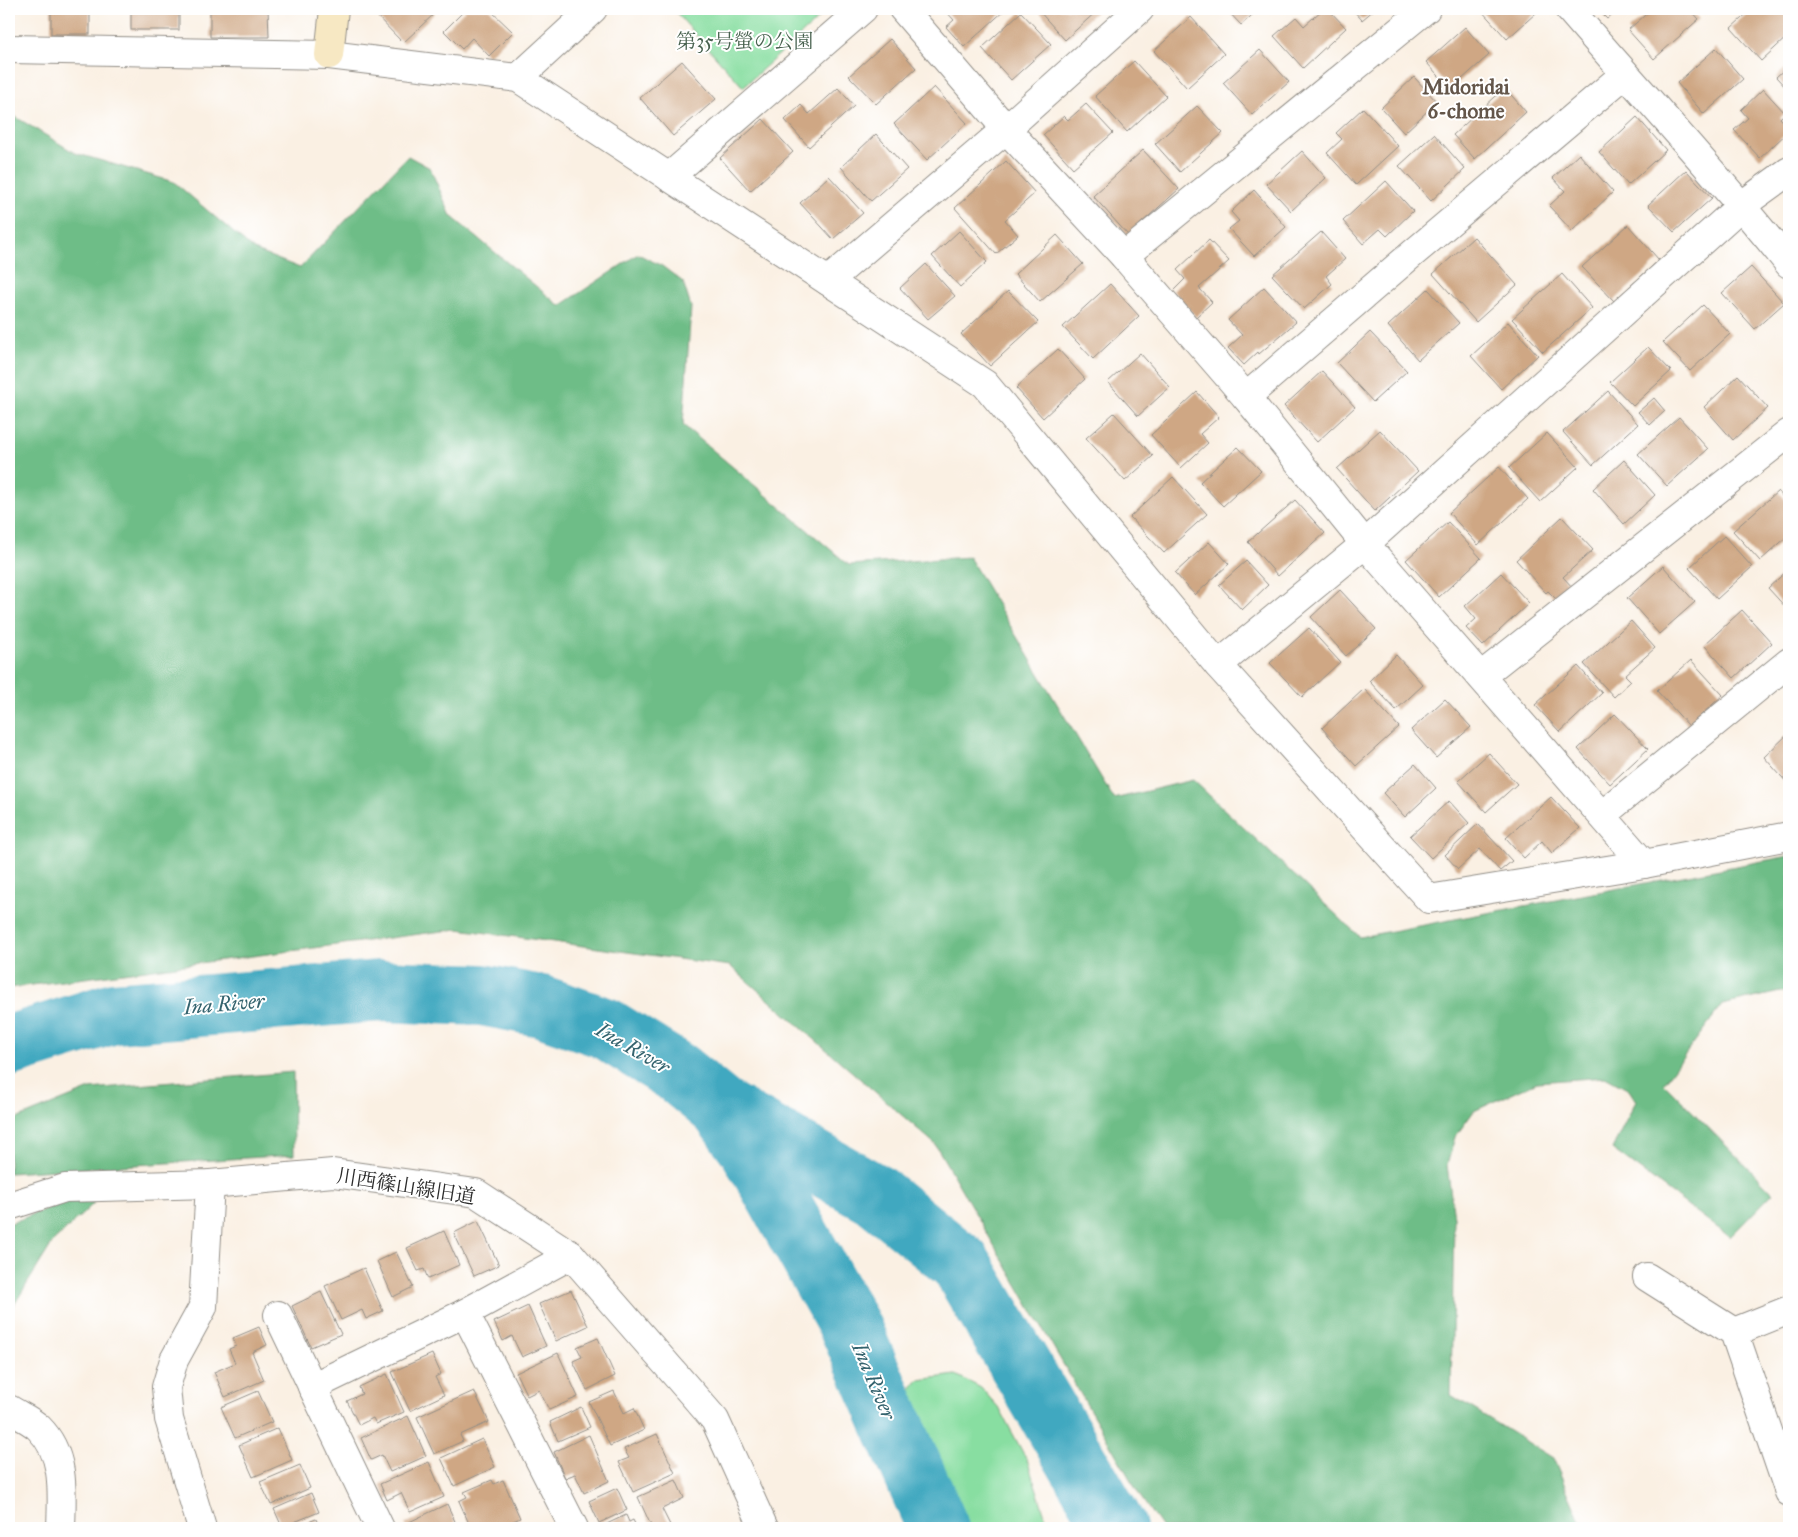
<svg xmlns="http://www.w3.org/2000/svg" width="1798" height="1537" viewBox="0 0 1798 1537" font-family="'IM FELL Great Primer','Noto Serif JP',serif">
<style>
.green{fill:#88dea1;stroke:#5a8466}
.forest{fill:#6ebd87;stroke:#4c7459}
.lines{fill:none;stroke-linecap:round;stroke-linejoin:round}
.river{stroke:#3fa8c0;stroke-width:62}
.building{fill:#cfa784}
.street-casing{stroke:#928e87;stroke-width:30}
.secondary-casing{stroke:#928e87;stroke-width:30}
.street{stroke:#fff;stroke-width:28}
.secondary{stroke:#f7e8c3;stroke-width:28}
.labels{text-anchor:middle;dominant-baseline:central;stroke-width:4;stroke-linejoin:round;paint-order:stroke}
.park-label{font-size:20px;fill:#47614e;stroke:#fff}
.street-label{font-size:20px;fill:#2b2b2b;stroke:#fff}
.neighbourhood-label{font-size:21px;font-weight:bold;fill:#64564a;stroke:#fff}
.water-label{font-size:21px;font-style:italic;fill:#34636e;stroke:#fff}
</style>
<rect width="100%" height="100%" fill="#fff"/>
<filter id="ink" filterUnits="userSpaceOnUse"><feTurbulence type="fractalNoise" baseFrequency=".02" numOctaves="2"/><feDisplacementMap in="SourceGraphic" scale="10" xChannelSelector="R" yChannelSelector="G"/><feConvolveMatrix kernelMatrix="1 2 1 2 8 2 1 2 1" color-interpolation-filters="sRGB"/></filter>
<filter id="wash" filterUnits="userSpaceOnUse"><feTurbulence type="fractalNoise" baseFrequency=".0096" numOctaves="4" result="noise"/><feDisplacementMap in="SourceGraphic" scale="20" xChannelSelector="R" yChannelSelector="G"/><feGaussianBlur stdDeviation="1.12" result="paint"/><feColorMatrix in="noise" values="0 0 0 0 0 0 0 0 0 0 0 0 0 0 0 0 0 1.4 0 .05"/><feComposite in="paint" operator="in"/></filter>
<g filter="url(#wash)">
<rect width="100%" height="100%" fill="#faf0e3"/>
<!-- green -->
<g class="green">
<polygon points="673,9 824,9 826,12 743,87"/>
<polygon points="956,1375 981,1388 999,1408 1028,1462 1049,1528 951,1528 915,1445 909,1391 918,1380"/>
</g>
<!-- forest -->
<g class="forest">
<polygon points="9,113 75,153 174,182 254,250 300,268 408,156 430,168 451,216 560,306 638,254 662,266 683,282 691,307 683,425 849,565 969,557 1114,799 1193,780 1360,937 1789,856 1789,990 1722,1005 1664,1083 1773,1193 1730,1237 1612,1149 1636,1101 1629,1090 1605,1077 1537,1082 1474,1111 1455,1137 1447,1165 1454,1218 1451,1395 1553,1458 1583,1528 1162,1528 1140,1496 935,1144 730,966 458,929 9,988"/>
<polygon points="293,1072 294,1155 9,1173 9,1122 90,1089"/>
<polygon points="68,1200 94,1203 53,1242 9,1313 9,1224"/>
</g>
<g class="lines">
<!-- river -->
<g class="river">
<polyline points="9,1046 114,1013 380,991 482,995 541,1006 605,1028 676,1072 720,1108 749,1147 850,1327 938,1528"/>
<polyline points="729,1113 877,1196 960,1263 1116,1528"/>
</g>
</g>
<g id="blocks">
<!-- building -->
<g class="building">
<polygon points="9,9 14,9 13,39 9,39"/>
<rect x="51" y="9" width="39" height="25"/>
<rect x="131" y="9" width="48" height="21"/>
<polygon points="210,9 268,9 269,37 210,37"/>
<polygon points="370,9 431,9 435,13 403,43"/>
<polygon points="466,9 489,9 513,32 489,56 472,38 462,49 444,31"/>
<polygon points="944,9 1006,9 964,47 946,27 954,20"/>
<polygon points="1039,9 1099,9 1065,40 1038,10"/>
<polygon points="1226,9 1259,9 1241,25"/>
<polygon points="1323,9 1328,9 1346,28 1303,68 1274,36 1296,17 1304,26"/>
<polygon points="1352,9 1375,9 1362,20"/>
<polygon points="1480,9 1532,9 1536,13 1507,39"/>
<polygon points="1597,9 1618,9 1607,19"/>
<polygon points="1652,9 1690,9 1699,19 1654,59 1628,30"/>
<polygon points="1752,9 1782,9 1789,17 1789,35 1761,61 1731,28"/>
<polygon points="1021,12 1051,44 1011,80 982,48"/>
<polygon points="1191,17 1224,54 1187,88 1154,51"/>
<polygon points="1465,27 1489,55 1451,89 1426,62"/>
<polygon points="890,39 916,68 876,104 849,76"/>
<polygon points="1716,48 1743,79 1704,114 1677,83"/>
<polygon points="1260,50 1289,82 1252,115 1223,83"/>
<polygon points="682,61 716,99 673,136 640,98"/>
<polygon points="1134,61 1166,96 1127,132 1095,96"/>
<polygon points="1789,65 1789,91 1776,77"/>
<polygon points="1414,77 1437,102 1404,133 1381,108"/>
<polygon points="934,87 967,123 927,160 894,124"/>
<polygon points="838,88 854,106 809,147 785,120 801,105 809,114"/>
<polygon points="1505,88 1526,112 1475,159 1453,135"/>
<polygon points="1763,89 1785,113 1780,118 1789,128 1789,131 1760,158 1734,130 1748,118 1741,110"/>
<polygon points="1086,104 1113,133 1073,168 1043,135 1064,116 1068,120"/>
<polygon points="1197,106 1223,133 1180,172 1155,144"/>
<polygon points="1363,108 1398,146 1356,185 1327,153 1342,139 1336,133"/>
<polygon points="1637,117 1666,150 1628,185 1599,152"/>
<polygon points="763,119 793,152 750,191 720,158"/>
<polygon points="876,134 907,169 871,201 841,167"/>
<polygon points="1434,134 1465,169 1431,201 1399,166"/>
<polygon points="1143,150 1179,189 1128,235 1093,196"/>
<polygon points="1302,151 1326,178 1291,211 1266,184"/>
<polygon points="1579,154 1613,192 1572,231 1549,206 1565,191 1553,178"/>
<polygon points="1006,161 1035,193 1005,220 1018,235 996,254 955,208"/>
<polygon points="1686,170 1712,198 1674,232 1648,205"/>
<polygon points="829,176 863,213 833,239 800,203"/>
<polygon points="1386,181 1413,211 1387,236 1380,229 1363,244 1343,221"/>
<polygon points="1254,190 1286,227 1254,256 1229,229 1239,221 1231,212"/>
<polygon points="1628,225 1659,260 1614,301 1582,267"/>
<polygon points="959,231 987,262 960,287 932,256"/>
<polygon points="1321,232 1345,259 1326,276 1332,284 1304,309 1272,275"/>
<polygon points="1057,235 1083,264 1040,302 1015,274"/>
<polygon points="1474,237 1517,285 1476,322 1433,274"/>
<polygon points="1209,240 1229,261 1199,288 1212,302 1196,317 1173,291 1185,279 1177,270"/>
<polygon points="926,264 955,296 928,319 900,288"/>
<polygon points="1751,267 1784,303 1755,329 1722,293"/>
<polygon points="1562,274 1592,308 1543,352 1512,319"/>
<polygon points="1110,284 1139,316 1093,359 1063,327"/>
<polygon points="1264,287 1296,322 1259,354 1258,352 1244,365 1228,348 1242,335 1228,320"/>
<polygon points="1428,289 1459,323 1418,360 1388,326"/>
<polygon points="1008,291 1038,322 990,366 961,334"/>
<polygon points="1703,305 1730,334 1690,371 1663,342"/>
<polygon points="1508,322 1538,355 1501,389 1471,356"/>
<polygon points="1370,332 1407,371 1373,402 1337,363"/>
<polygon points="1648,347 1671,371 1633,406 1610,382"/>
<polygon points="1058,349 1085,379 1043,418 1016,388"/>
<polygon points="1140,353 1170,387 1138,416 1108,382"/>
<polygon points="1322,371 1355,407 1317,442 1284,406"/>
<polygon points="1738,375 1768,408 1733,440 1704,407"/>
<polygon points="1608,391 1638,424 1593,465 1563,432"/>
<polygon points="1197,392 1219,417 1200,434 1208,443 1181,468 1151,435"/>
<polygon points="1654,398 1665,411 1650,425 1638,412"/>
<polygon points="1114,413 1153,456 1125,481 1086,438"/>
<polygon points="1679,417 1708,449 1667,486 1638,454"/>
<polygon points="1380,430 1418,471 1375,511 1337,469"/>
<polygon points="1547,433 1578,467 1540,502 1509,468"/>
<polygon points="1238,447 1261,471 1223,506 1200,482"/>
<polygon points="1624,460 1655,495 1624,524 1593,489"/>
<polygon points="1499,467 1528,499 1478,545 1449,513"/>
<polygon points="1173,477 1207,514 1164,553 1130,517"/>
<polygon points="1778,491 1789,504 1789,535 1760,561 1733,531"/>
<polygon points="1295,500 1325,533 1278,576 1248,542"/>
<polygon points="1562,517 1593,550 1563,577 1574,589 1560,603 1548,591 1546,593 1516,560"/>
<polygon points="1448,522 1481,558 1439,597 1406,560"/>
<polygon points="1724,536 1752,567 1717,599 1689,568"/>
<polygon points="1209,542 1229,564 1195,595 1175,573"/>
<polygon points="1246,561 1268,585 1242,610 1219,585"/>
<polygon points="1663,566 1695,602 1659,634 1627,598"/>
<polygon points="1789,569 1789,611 1768,588"/>
<polygon points="1501,573 1529,603 1483,646 1466,628 1476,619 1465,606"/>
<polygon points="1340,590 1376,629 1346,656 1311,617"/>
<polygon points="1742,610 1772,643 1734,678 1704,645"/>
<polygon points="1631,621 1655,648 1625,675 1631,681 1614,697 1584,664"/>
<polygon points="1309,628 1340,662 1302,697 1270,663"/>
<polygon points="1396,655 1423,685 1396,710 1369,681"/>
<polygon points="1691,660 1723,695 1689,726 1657,691"/>
<polygon points="1578,666 1602,693 1560,732 1535,705"/>
<polygon points="1364,689 1399,727 1356,766 1322,728"/>
<polygon points="1445,699 1471,727 1436,758 1411,730"/>
<polygon points="1615,714 1648,749 1610,784 1578,749"/>
<polygon points="1789,733 1789,785 1764,757"/>
<polygon points="1489,753 1517,784 1486,812 1458,781"/>
<polygon points="1415,764 1436,788 1405,817 1383,793"/>
<polygon points="1551,797 1580,828 1552,853 1542,841 1524,858 1506,838"/>
<polygon points="1449,801 1469,823 1431,858 1410,836"/>
<polygon points="1478,824 1512,861 1500,871 1480,849 1458,869 1445,855"/>
<polygon points="478,1221 499,1265 474,1276 454,1233"/>
<polygon points="444,1231 459,1265 428,1279 424,1269 418,1271 407,1248"/>
<polygon points="396,1252 413,1287 393,1297 377,1261"/>
<polygon points="364,1268 383,1311 366,1319 362,1310 341,1320 325,1286"/>
<polygon points="571,1290 588,1326 556,1341 539,1304"/>
<polygon points="321,1292 341,1334 311,1347 292,1306"/>
<polygon points="528,1306 546,1346 522,1357 512,1336 503,1341 494,1322"/>
<polygon points="259,1327 267,1345 252,1352 264,1380 225,1397 214,1372 235,1363 229,1349 236,1346 233,1338"/>
<polygon points="598,1338 615,1376 587,1390 573,1361 582,1357 577,1347"/>
<polygon points="558,1353 578,1397 549,1410 539,1390 527,1396 516,1373"/>
<polygon points="432,1354 441,1374 435,1377 444,1395 410,1411 392,1372"/>
<polygon points="387,1374 404,1412 376,1424 373,1418 359,1425 347,1401 362,1394 359,1387"/>
<polygon points="258,1391 272,1422 235,1438 221,1407"/>
<polygon points="474,1391 489,1422 460,1435 463,1441 434,1454 417,1417"/>
<polygon points="614,1391 624,1413 634,1408 644,1430 610,1446 589,1402"/>
<polygon points="581,1407 590,1427 558,1441 550,1422"/>
<polygon points="408,1416 426,1456 390,1472 382,1455 371,1460 361,1438"/>
<polygon points="278,1428 292,1460 253,1477 239,1445"/>
<polygon points="657,1434 675,1473 633,1492 619,1462 629,1458 624,1449"/>
<polygon points="589,1435 609,1481 584,1493 575,1474 565,1478 554,1452"/>
<polygon points="482,1439 495,1467 454,1486 441,1458"/>
<polygon points="429,1462 444,1497 410,1512 401,1493 387,1500 380,1484"/>
<polygon points="300,1465 310,1488 271,1505 260,1482"/>
<polygon points="492,1480 494,1484 503,1480 520,1518 498,1528 471,1528 459,1501 467,1497 464,1492"/>
<polygon points="676,1480 684,1498 662,1509 670,1525 663,1528 652,1528 638,1497"/>
<polygon points="617,1488 627,1510 599,1523 589,1501"/>
<polygon points="311,1493 319,1512 282,1527 274,1509"/>
<polygon points="447,1504 458,1528 407,1528 405,1524"/>
<polygon points="626,1515 629,1522 633,1520 637,1528 598,1528"/>
<polygon points="316,1519 320,1528 293,1528"/>
</g>
</g>
</g>
<g filter="url(#ink)">
<use href="#blocks" fill-opacity="0" stroke="#928e87" stroke-width="1"/>
<g class="lines">
<defs>
<g id="street">
<polyline points="903,9 1006,129 1124,256 1246,397 1365,544 1644,864"/>
<path d="M1569,9C1642,94 1719,176 1789,264"/>
<polyline points="9,49 329,55 518,78 985,384 1218,665"/>
<polyline points="518,78 593,9"/>
<polyline points="1789,171 1742,205 1365,544 1218,665 1429,899 1644,864 1789,836"/>
<polyline points="669,177 863,9"/>
<polyline points="1124,256 1426,9"/>
<polyline points="828,281 1006,129 1140,9"/>
<polyline points="1246,397 1411,255 1625,74"/>
<polyline points="1481,676 1789,433"/>
<polyline points="1602,815 1789,662"/>
<polyline points="9,1206 65,1188 210,1184 333,1173 476,1193 571,1255 715,1420 764,1528"/>
<polyline points="1647,1277 1734,1332 1789,1492"/>
<polyline points="465,1313 574,1528"/>
<polyline points="278,1315 380,1528"/>
<polyline points="1734,1332 1789,1310"/>
<polyline points="312,1387 465,1313 571,1255"/>
<path d="M9,1409C18,1415 31,1420 39,1428C66,1455 62,1493 61,1528"/>
<polyline points="202,1528 169,1419 166,1387 174,1360 203,1307 210,1184"/>
</g>
<polyline id="secondary" points="329,55 334,9"/>
</defs>
<!-- street casing -->
<use href="#street" class="street-casing"/>
<!-- secondary casing -->
<use href="#secondary" class="secondary-casing"/>
<!-- street -->
<use href="#street" class="street"/>
<!-- secondary -->
<use href="#secondary" class="secondary"/>
</g>
</g>
<g class="labels">
<!-- park labels -->
<g class="park-label">
<text x="745" y="41">第35号螢の公園</text>
</g>
<!-- street labels -->
<g class="street-label">
<text transform="translate(406 1186) rotate(9)">川西篠山線旧道</text>
</g>
<!-- neighbourhood labels -->
<g class="neighbourhood-label">
<text x="1466" y="87">Midoridai<tspan x="1466" dy="24">6-chome</tspan></text>
</g>
<!-- water labels -->
<g class="water-label">
<text transform="translate(224 1004) rotate(-5)">Ina River</text>
<text transform="translate(633 1048) rotate(30)">Ina River</text>
<text transform="translate(874 1381) rotate(67)">Ina River</text>
</g>
</g>
<!-- margin -->
<rect width="1798" height="1537" fill="none" stroke="#fff" stroke-width="30"/>
</svg>
